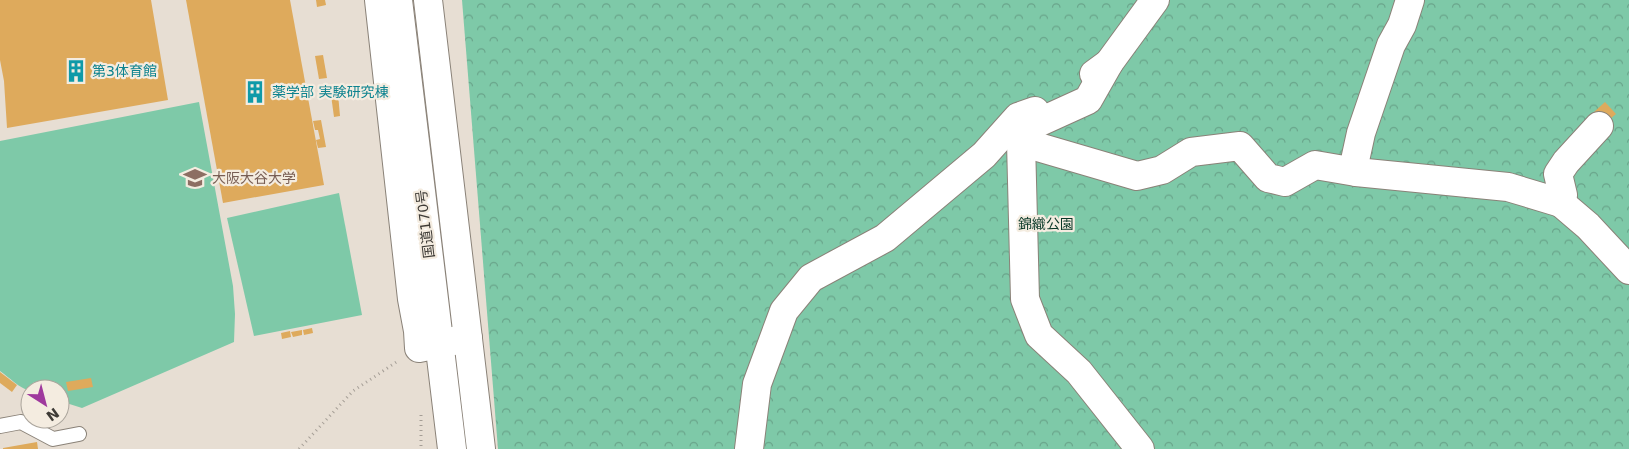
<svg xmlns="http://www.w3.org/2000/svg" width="1629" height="449" viewBox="0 0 1629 449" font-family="'DejaVu Sans','Noto Sans JP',sans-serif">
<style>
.park{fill:url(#park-crowns)}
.pitch{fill:#7ec9a8}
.building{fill:#deaa5c}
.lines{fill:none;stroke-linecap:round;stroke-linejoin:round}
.lane-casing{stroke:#8a8278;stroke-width:16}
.street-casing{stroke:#8a8278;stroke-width:30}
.highway-casing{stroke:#8a8278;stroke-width:30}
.path{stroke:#a59e96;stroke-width:3;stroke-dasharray:1 4;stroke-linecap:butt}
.lane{stroke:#fff;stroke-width:14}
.street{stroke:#fff;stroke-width:28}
.highway{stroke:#fff;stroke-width:28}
.labels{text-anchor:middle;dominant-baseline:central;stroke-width:4.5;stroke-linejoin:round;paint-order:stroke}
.culture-label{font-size:14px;fill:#0d838f;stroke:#f4ece0;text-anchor:start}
.education-label{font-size:14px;fill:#785e54;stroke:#f4ece0;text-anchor:start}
.street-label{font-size:14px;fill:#3e3b36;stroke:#f4ece0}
.park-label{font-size:14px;fill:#093827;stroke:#f4ece0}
</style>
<defs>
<pattern id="park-crowns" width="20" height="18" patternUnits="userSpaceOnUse" patternTransform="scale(1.25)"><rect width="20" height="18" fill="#7ec9a8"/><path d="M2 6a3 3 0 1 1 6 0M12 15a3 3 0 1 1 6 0" fill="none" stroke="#69a48a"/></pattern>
</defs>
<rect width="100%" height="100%" fill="#e7ded3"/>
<!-- park -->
<polygon class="park" points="462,0 1629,0 1629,449 498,449"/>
<!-- pitch -->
<g class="pitch">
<path d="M199,102L233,286L235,314L234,342L82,408L60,401V389H30V391C19,388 10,378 0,371V141Z"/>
<polygon points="339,193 362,315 254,336 227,218"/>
</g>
<!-- building -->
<g class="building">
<polygon points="0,0 151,0 168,100 7,128 4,81 0,60"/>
<polygon points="186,0 290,0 324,185 223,203"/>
<polygon points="316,0 325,0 326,5 317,7"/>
<polygon points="323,55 327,78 319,79 315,56"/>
<polygon points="338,94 340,116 334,117 331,95"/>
<polygon points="1605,102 1616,114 1604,124 1594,112"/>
<polygon points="321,120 326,147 318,148 316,140 320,139 318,130 315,130 313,121"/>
<polygon points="312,328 313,333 304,335 303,330"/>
<polygon points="302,330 302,335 293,337 291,332"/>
<polygon points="290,331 291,337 282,339 281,333"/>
<polygon points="0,372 17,385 12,392 0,383"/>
<polygon points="91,378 93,387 68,391 66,382"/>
<polygon points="37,442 38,449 3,449 3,448"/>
</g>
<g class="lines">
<defs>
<polyline id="lane" points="0,426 21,422 53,439 79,434"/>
<g id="street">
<polyline points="379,0 412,299 418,331 419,348 468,338"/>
<polyline points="1109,63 1088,100 1033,125 1021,142 1137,176 1162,170 1191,152 1240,146 1268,178 1285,182 1315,165 1356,172 1508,187 1561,203 1563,195 1558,174 1566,162 1599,126"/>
<polyline points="1094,74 1109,63 1155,0"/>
<polyline points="1021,142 1025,299 1039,335 1079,372 1140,449"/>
<polyline points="1356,172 1354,165 1361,133 1391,45 1402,25 1410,0"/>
<polyline points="1561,203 1588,226 1629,270"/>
<polyline points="749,449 757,384 784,311 811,278 885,238 984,155 1018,117 1035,111"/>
</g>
<g id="highway">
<polyline points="398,0 452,449"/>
<polyline points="428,0 481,449"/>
</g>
</defs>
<!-- lane casing -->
<use href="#lane" class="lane-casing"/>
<!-- street casing -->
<use href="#street" class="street-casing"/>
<!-- highway casing -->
<use href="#highway" class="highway-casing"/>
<!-- path -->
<g class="path">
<polyline points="421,415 421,449"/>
<polyline points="299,449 353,391 398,361"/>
</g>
<!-- lane -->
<use href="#lane" class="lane"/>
<!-- street -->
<use href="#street" class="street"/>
<!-- highway -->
<use href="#highway" class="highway"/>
</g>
<!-- icons -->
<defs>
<symbol id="building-bare" viewBox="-9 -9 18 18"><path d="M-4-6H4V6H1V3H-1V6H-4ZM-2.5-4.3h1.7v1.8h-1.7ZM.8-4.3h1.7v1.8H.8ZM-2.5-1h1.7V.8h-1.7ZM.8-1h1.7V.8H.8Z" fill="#0f9aa8" stroke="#f4ece0" stroke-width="2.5" paint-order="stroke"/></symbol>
<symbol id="university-bare" viewBox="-9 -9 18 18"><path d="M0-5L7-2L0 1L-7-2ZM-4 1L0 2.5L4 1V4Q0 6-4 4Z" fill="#8d6e63" stroke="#f4ece0" stroke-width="2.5" paint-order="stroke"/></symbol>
</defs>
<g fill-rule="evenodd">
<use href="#building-bare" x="60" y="55" width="32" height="32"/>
<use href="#building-bare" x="239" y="76" width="32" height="32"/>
<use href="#university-bare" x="179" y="162" width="32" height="32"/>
</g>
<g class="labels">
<!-- culture labels -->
<g class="culture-label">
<text x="92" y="71">第3体育館</text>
<text x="272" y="92">薬学部 実験研究棟</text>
</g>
<!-- education labels -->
<g class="education-label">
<text x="212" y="178">大阪大谷大学</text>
</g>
<!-- street labels -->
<g class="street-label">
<text transform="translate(425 224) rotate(-97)">国道170号</text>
</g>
<!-- park labels -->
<g class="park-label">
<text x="1046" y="224">錦織公園</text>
</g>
</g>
<!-- north arrow -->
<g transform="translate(45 404) rotate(144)"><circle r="24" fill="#f4ece0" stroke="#aba59c"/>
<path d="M0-4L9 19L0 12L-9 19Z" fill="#9f399d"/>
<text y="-8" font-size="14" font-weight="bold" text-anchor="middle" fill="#3e3b36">N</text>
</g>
</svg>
